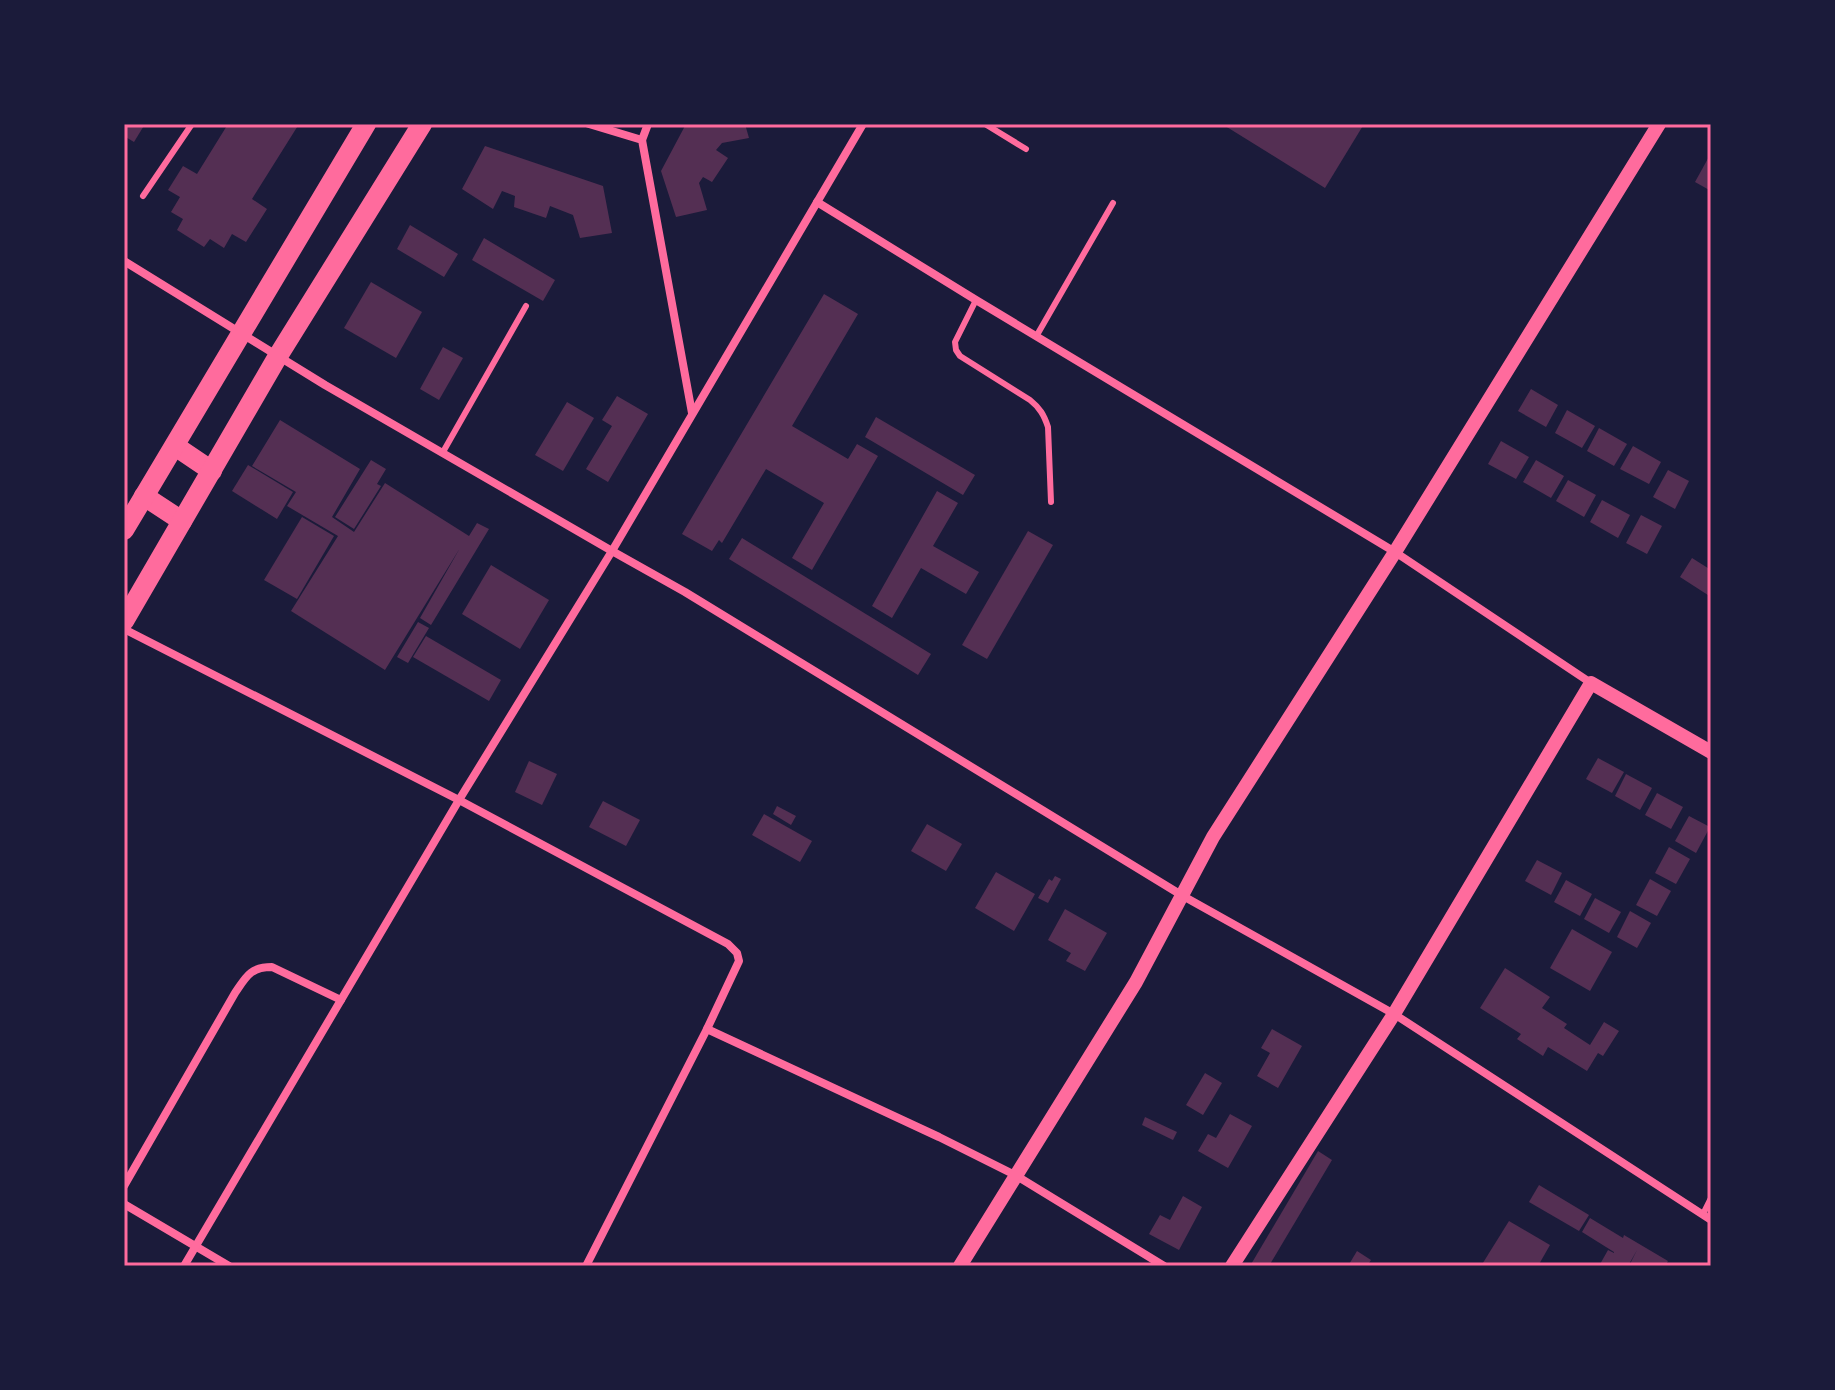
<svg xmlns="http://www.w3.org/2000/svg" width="1835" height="1390" viewBox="0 0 1835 1390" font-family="'Alegreya Sans',sans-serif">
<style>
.building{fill:#542f53}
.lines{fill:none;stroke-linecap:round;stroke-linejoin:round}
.service{stroke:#ff6b9d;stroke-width:6}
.minor{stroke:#ff6b9d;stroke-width:8}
.tertiary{stroke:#ff6b9d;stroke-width:14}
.primary{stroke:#ff6b9d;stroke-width:20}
.neatline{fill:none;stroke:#ff6b9d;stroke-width:3}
</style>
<rect width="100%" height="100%" fill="#1b1b3a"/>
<!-- building -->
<g class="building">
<polygon points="124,124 145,124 134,142 124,136"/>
<polygon points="228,124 299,124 252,199 267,209 246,242 232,234 224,248 210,239 204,247 177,230 183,219 171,212 180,197 168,190 183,166 197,174"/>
<polygon points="686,124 745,124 749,138 722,143 716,150 728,158 712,182 703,177 699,183 707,210 676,217 661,171"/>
<polygon points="1222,124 1364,124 1325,188"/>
<polygon points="485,146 603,186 612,233 580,238 573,215 550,206 546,218 514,207 515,196 502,191 493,209 462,189"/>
<polygon points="1711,153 1711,191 1695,182"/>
<polygon points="410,225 458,254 444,277 397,249"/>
<polygon points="484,238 555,280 543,301 472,260"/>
<polygon points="371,282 422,312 396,358 344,328"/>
<polygon points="824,294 858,314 792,426 848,459 857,444 878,456 812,570 792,558 824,503 766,469 722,543 719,540 712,551 682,534"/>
<polygon points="443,347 463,358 439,400 420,389"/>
<polygon points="1531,389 1558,405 1546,427 1518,411"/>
<polygon points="617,396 648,414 608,482 586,469 612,426 602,420"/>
<polygon points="567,402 594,418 563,471 535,455"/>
<polygon points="1567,410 1595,426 1582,448 1555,433"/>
<polygon points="876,417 975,475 963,495 865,437"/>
<polygon points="280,420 360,469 332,517 354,532 385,483 469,536 477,523 489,529 431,625 420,618 460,548 385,670 291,611 338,536 287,506 296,492 252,466"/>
<polygon points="1599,428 1627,444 1614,466 1587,451"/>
<polygon points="1501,441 1529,457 1516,479 1488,464"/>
<polygon points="1633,446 1661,462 1649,484 1620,469"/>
<polygon points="371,460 386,469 377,484 381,486 354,529 335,517"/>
<polygon points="1536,460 1564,476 1551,498 1523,482"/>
<polygon points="248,465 293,492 277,519 232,491"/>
<polygon points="1668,470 1689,481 1675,509 1653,497"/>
<polygon points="1568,480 1596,495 1584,517 1556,501"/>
<polygon points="937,491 958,503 933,546 979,572 966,594 921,568 892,618 872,606"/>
<polygon points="1602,500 1630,515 1618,538 1590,522"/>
<polygon points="1641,515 1662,526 1647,554 1626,543"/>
<polygon points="302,517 334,536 297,599 264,580"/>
<polygon points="1028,531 1053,545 987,659 962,645"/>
<polygon points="742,538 931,654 918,675 729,559"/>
<polygon points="1692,558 1711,570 1711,597 1680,577"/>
<polygon points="491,565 549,600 520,649 462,614"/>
<polygon points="418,622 429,628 408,663 397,657"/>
<polygon points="426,636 501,680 489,701 413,657"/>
<polygon points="1598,758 1624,772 1612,793 1586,779"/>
<polygon points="529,761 557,774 542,805 515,792"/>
<polygon points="1626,774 1652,788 1640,810 1615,796"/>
<polygon points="1657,793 1683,807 1671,829 1645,815"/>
<polygon points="603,801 640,820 626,846 589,827"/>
<polygon points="777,806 796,816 791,825 773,814"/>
<polygon points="764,814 812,841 800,862 752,835"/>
<polygon points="1689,816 1710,827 1696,853 1675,841"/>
<polygon points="927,824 962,844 946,871 911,851"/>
<polygon points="1669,847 1690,859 1676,884 1655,873"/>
<polygon points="1537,860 1562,873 1551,895 1525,881"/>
<polygon points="996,872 1035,894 1014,931 975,908"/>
<polygon points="1055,876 1061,879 1048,903 1038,898 1049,879 1052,881"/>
<polygon points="1650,879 1671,891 1657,916 1636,905"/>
<polygon points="1566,880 1592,894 1580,916 1554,902"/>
<polygon points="1595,898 1621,912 1609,933 1584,919"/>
<polygon points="1065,909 1107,933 1085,971 1066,961 1071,953 1048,940"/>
<polygon points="1630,911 1651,923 1637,948 1617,937"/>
<polygon points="1572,929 1612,952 1590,991 1550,968"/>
<polygon points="1505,968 1550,997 1542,1008 1567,1024 1564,1028 1590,1045 1604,1022 1619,1031 1603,1056 1598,1053 1587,1071 1548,1047 1543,1056 1517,1039 1521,1034 1480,1008"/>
<polygon points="1272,1029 1302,1046 1278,1088 1257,1076 1270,1053 1261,1048"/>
<polygon points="1205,1073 1222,1083 1203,1115 1186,1105"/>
<polygon points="1230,1114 1252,1126 1228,1168 1198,1151 1208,1134 1216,1138"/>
<polygon points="1145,1117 1177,1132 1173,1140 1142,1125"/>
<polygon points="1318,1151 1332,1160 1269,1266 1250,1266"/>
<polygon points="1539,1185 1589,1215 1579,1231 1529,1202"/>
<polygon points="1183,1196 1202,1207 1179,1250 1149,1234 1160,1215 1170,1220"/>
<polygon points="1590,1218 1623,1238 1624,1235 1668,1261 1665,1266 1629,1266 1637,1250 1628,1266 1599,1266 1608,1250 1614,1253 1614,1252 1582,1232"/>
<polygon points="1509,1221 1550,1245 1538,1266 1481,1266"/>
<polygon points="1357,1251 1371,1260 1367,1266 1348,1266"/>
</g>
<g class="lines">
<!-- service -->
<g class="service">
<polyline points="985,124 1026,149"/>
<polyline points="143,196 192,124"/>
<path d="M976,300L955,342L956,350L960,356L1030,400C1040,408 1044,415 1048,427L1051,502"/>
<polyline points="1037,335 1113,203"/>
<polyline points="443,452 526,306"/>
<polyline points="1703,1214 1711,1198"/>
</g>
<!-- minor -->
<g class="minor">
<polyline points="589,124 642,140 692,413"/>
<polyline points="642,140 648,124"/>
<polyline points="817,202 976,300 1395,552 1591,683"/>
<polyline points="124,261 325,385 612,551 685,592 1183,896 1394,1014 1711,1220"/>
<polyline points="124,629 459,800 728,944 737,953 739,961 707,1029 586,1266"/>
<polyline points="707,1029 939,1137 1015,1175 1164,1266"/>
<path d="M124,1186L235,993C246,977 250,967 272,967L341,1000"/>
<polyline points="124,1204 229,1266"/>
<polyline points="184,1266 459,800 612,551 863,124"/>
</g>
<!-- tertiary -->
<g class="tertiary">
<polyline points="960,1266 1136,982 1213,837 1395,552 1659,124"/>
<polyline points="1232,1266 1394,1014 1591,683 1711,752"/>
</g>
<!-- primary -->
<g class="primary">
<polyline points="175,446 212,471"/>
<polyline points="144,496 182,521"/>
<polyline points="124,530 366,124"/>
<polyline points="124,621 278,356 422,124"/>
</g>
</g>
<!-- border -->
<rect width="1835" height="1390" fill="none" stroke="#1b1b3a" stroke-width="252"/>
<rect x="126" y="126" width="1583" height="1138" class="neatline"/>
</svg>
